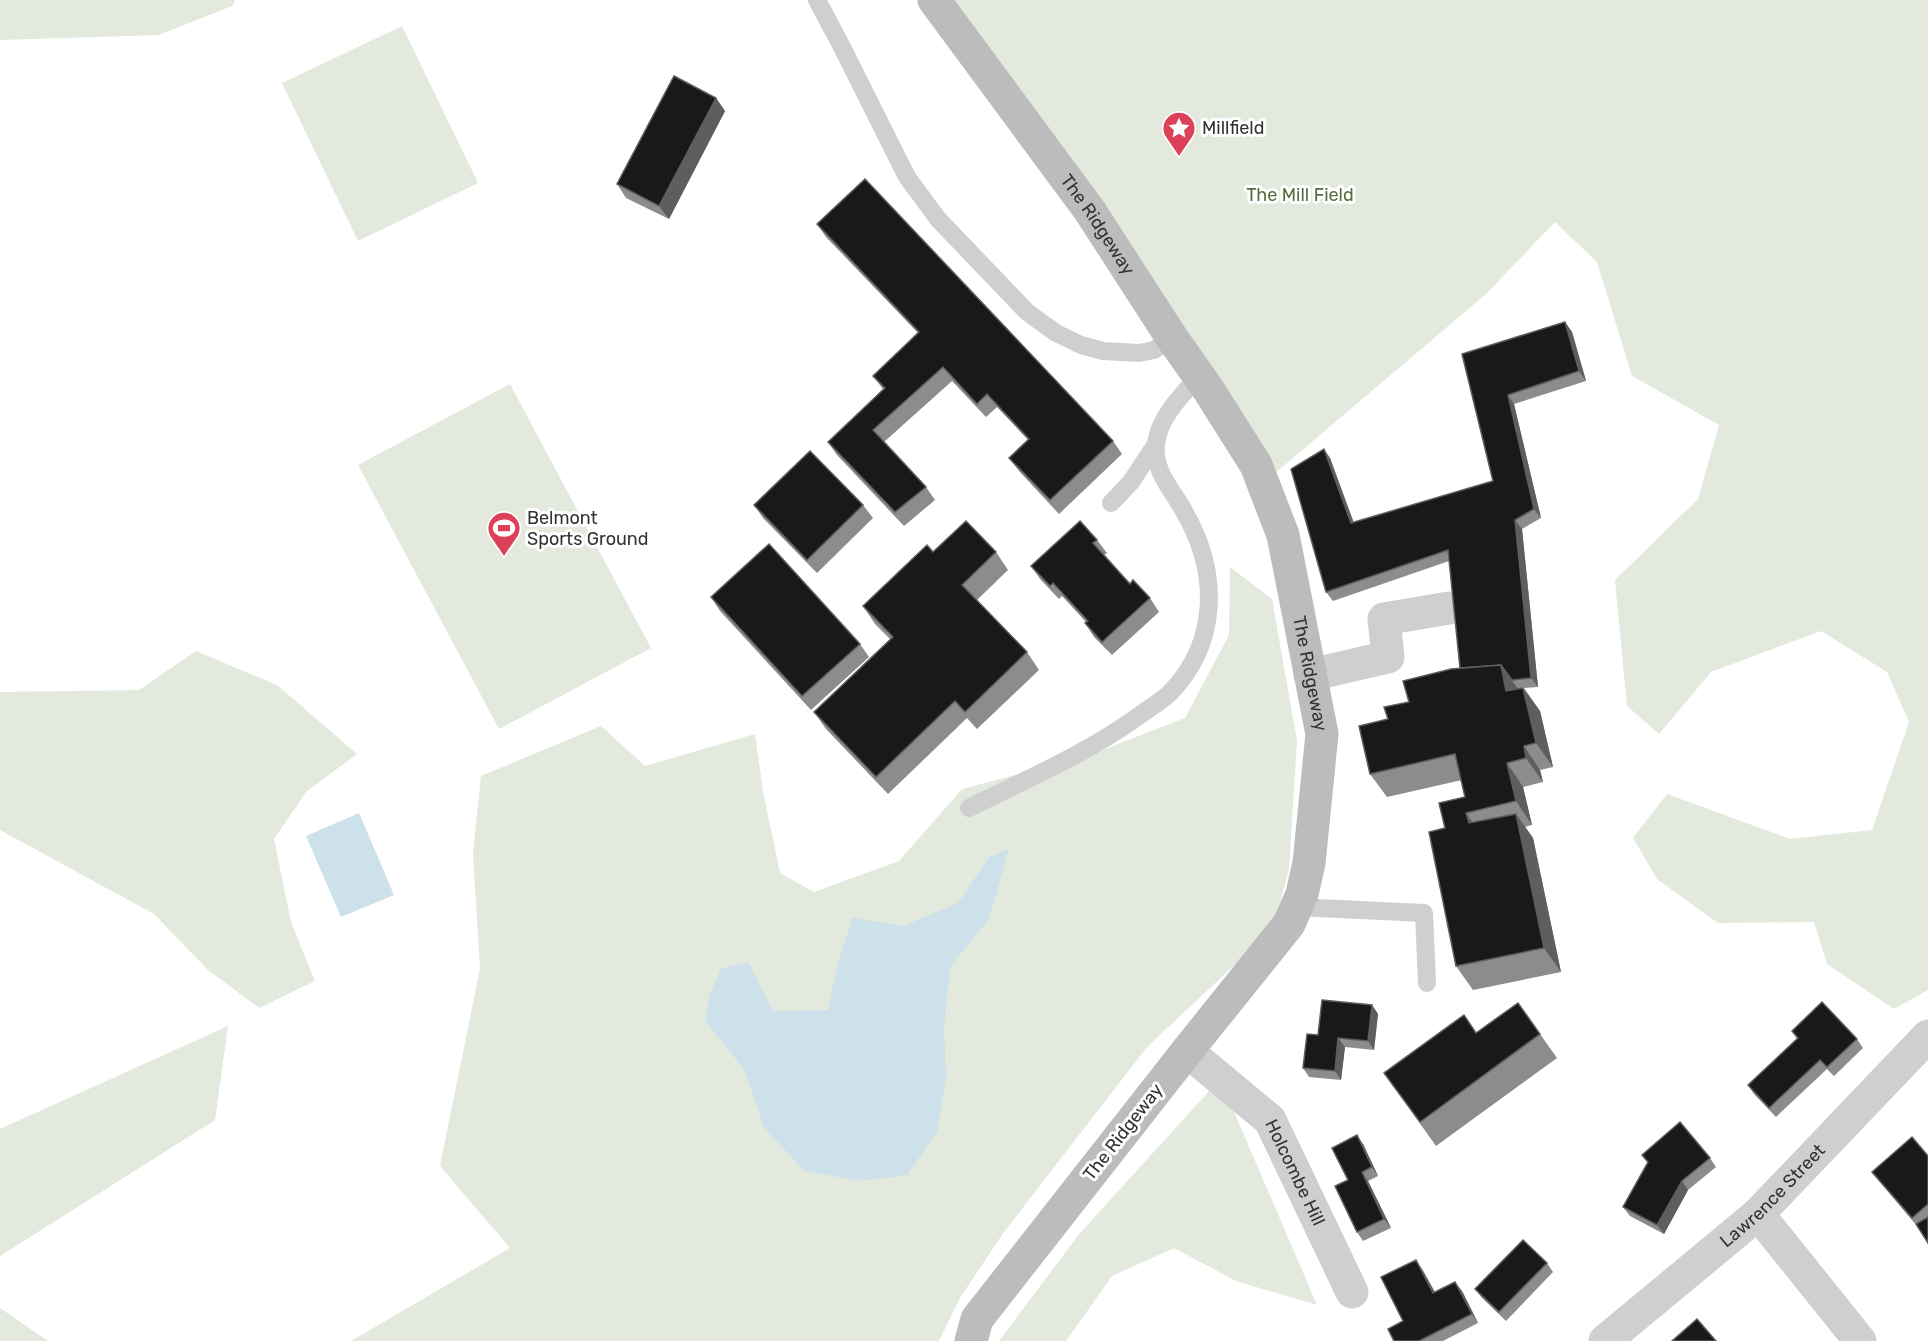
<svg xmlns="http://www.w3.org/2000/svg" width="1928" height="1341" viewBox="0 0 1928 1341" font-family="Rubik,sans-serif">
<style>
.green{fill:#e3e9dc}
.water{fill:#cde1ea}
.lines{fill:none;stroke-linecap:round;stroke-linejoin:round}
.service{stroke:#cfcfcf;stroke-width:18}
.minor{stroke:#cfcfcf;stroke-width:33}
.tertiary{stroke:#cfcfcf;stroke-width:33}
.secondary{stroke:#bcbcbc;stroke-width:33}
.wall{fill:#8c8c8c}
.shaded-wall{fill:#5e5e5e}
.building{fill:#191919;stroke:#5e5e5e;stroke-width:1.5}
.labels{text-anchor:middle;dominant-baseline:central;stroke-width:6;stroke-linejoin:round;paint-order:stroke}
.poi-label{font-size:18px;fill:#323232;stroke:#fff;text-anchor:start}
.park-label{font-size:18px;fill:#596c41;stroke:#fff}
.street-label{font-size:18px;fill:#323232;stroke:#fff}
</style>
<rect width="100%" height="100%" fill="#fff"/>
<!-- green -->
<g class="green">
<polygon points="0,0 235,0 232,6 159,35 0,40"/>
<polygon points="930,0 1928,0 1928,990 1894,1009 1827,964 1814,922 1718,923 1657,879 1633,838 1667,794 1790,839 1872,830 1909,722 1887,672 1821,631 1711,672 1659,734 1627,706 1615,580 1698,499 1719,425 1632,376 1597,262 1555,222 1486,294 1260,486"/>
<polygon points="402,26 478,183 358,241 282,83"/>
<polygon points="510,384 651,648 499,729 358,465"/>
<polygon points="1230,567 1272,599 1297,741 1289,869 1273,929 1147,1047 1004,1232 960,1298 939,1341 351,1341 510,1248 440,1166 480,968 473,854 481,776 601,726 645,766 755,734 763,791 780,873 814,892 899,861 962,789 1087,756 1185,718 1229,635"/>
<polygon points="196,651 277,685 357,754 306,792 274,839 291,922 315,981 259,1008 208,970 154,914 0,830 0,692 139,690"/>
<polygon points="228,1026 215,1120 0,1256 0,1129"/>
<polygon points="1220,1079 1317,1305 1236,1281 1174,1248 1112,1276 1066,1341 999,1341 1080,1233"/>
<polygon points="0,1308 48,1341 0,1341"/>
</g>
<!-- water -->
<g class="water">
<polygon points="359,813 394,895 341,917 306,836"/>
<polygon points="1009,849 989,919 951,965 944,1026 946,1078 937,1132 907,1175 861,1181 804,1171 764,1127 744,1069 705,1021 709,996 721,969 748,962 773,1011 828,1010 836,970 852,918 903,926 958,903 989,857"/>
</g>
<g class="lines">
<!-- service -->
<g class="service">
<polyline points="817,0 841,45 907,177 938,219 1027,312 1056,333 1081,345 1103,351 1139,353 1154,350 1172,338"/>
<polyline points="1111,503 1131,482 1156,444"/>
<path d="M969,808C1027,779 1088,753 1140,715C1150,708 1161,701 1170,693C1219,642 1219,573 1185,513C1173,490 1153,472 1156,444C1159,417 1182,395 1199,376"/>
<polyline points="1296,907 1424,913 1427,983"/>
</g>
<!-- minor -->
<g class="minor">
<polyline points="1310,675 1388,657 1384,619 1449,608"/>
<path id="s1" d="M1187,1051L1270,1120L1352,1292"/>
<polyline points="1758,1214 1860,1341"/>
</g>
<!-- tertiary -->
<path class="tertiary" id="s2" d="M1605,1341L1758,1214L1928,1036"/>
<!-- secondary -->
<path class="secondary" id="s3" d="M934,0L1090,211L1172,338L1208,389L1256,465L1283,535L1322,734L1309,863L1302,894L1289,924L1187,1051L977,1319L971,1341"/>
</g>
<!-- wall -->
<g class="wall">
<polygon points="716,98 725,111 669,219 626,198 617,184"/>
<polygon points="817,224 1113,441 1122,454 1059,514 1019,471 1009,458 1028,440 997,407 986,417 952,381 884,442 926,487 935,500 904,526 837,455 828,442 883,389 873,376 918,333 826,237"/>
<polygon points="1565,322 1572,332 1586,381 1514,404 1541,518 1522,529 1538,687 1524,688 1540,711 1553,767 1540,770 1543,782 1523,787 1532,825 1525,827 1533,838 1561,972 1473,990 1456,966 1445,828 1465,797 1462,780 1387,797 1370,774 1388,719 1409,702 1460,668 1449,561 1333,601 1326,592 1330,458 1354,523 1493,481 1462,354"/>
<polygon points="754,505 863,505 873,518 817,573 763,518"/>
<polygon points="1097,540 1107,553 1104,555 1130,584 1150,598 1159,612 1112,655 1094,637 1085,623 1086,622 1062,596 1059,599 1040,579 1031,566"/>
<polygon points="933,552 996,552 1008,570 977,600 1027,652 1039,670 977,729 967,718 888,794 826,729 814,712 890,639 875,624 863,606"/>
<polygon points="711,597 860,644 869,657 811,710 720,611"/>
<polygon points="1518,1003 1557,1058 1436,1146 1384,1073 1476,1033"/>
<polygon points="1372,1005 1378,1014 1374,1050 1345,1047 1341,1080 1309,1077 1303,1068 1318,1035"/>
<polygon points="1792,1031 1857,1039 1863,1048 1834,1076 1827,1069 1776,1117 1754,1094 1748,1085 1797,1039"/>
<polygon points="1363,1144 1378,1176 1368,1181 1391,1228 1363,1241 1357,1232 1348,1180"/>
<polygon points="1642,1155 1710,1158 1716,1167 1688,1190 1664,1234 1630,1216 1623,1207 1648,1163"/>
<polygon points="1928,1156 1928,1243 1917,1226 1879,1181 1872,1172"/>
<polygon points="1547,1263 1553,1272 1506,1321 1482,1298 1475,1289"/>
<polygon points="1422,1269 1435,1292 1462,1291 1478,1323 1443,1341 1394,1341 1403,1321"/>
</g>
<!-- shaded-wall -->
<g class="shaded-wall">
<polygon points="716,98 725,111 669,219 659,206"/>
<polygon points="1565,322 1572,332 1586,381 1579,371"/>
<polygon points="1508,395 1514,404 1541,518 1534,509"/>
<polygon points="1324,449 1330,458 1357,532 1351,523"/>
<polygon points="1515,520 1522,529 1538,687 1531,678"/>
<polygon points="1501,665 1518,689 1506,691"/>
<polygon points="1523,688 1540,711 1553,767 1536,743"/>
<polygon points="1524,746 1540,770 1543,782 1526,758"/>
<polygon points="1507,763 1523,787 1532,825 1516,801"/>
<polygon points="1466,813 1483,837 1469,823"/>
<polygon points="1516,814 1533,838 1561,972 1544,948"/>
<polygon points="1372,1005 1378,1014 1374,1050 1368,1041"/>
<polygon points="1338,1038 1345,1047 1341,1080 1335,1071"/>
<polygon points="1357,1135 1363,1144 1378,1176 1372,1167"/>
<polygon points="1362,1172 1368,1181 1391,1228 1384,1219"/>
<polygon points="1682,1181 1688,1190 1664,1234 1657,1225"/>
<polygon points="1416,1260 1422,1269 1440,1302 1433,1293"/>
<polygon points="1455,1282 1462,1291 1478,1323 1472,1314"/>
</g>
<!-- building -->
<g class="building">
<polygon points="674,76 716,98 659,206 617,184"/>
<polygon points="865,179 1113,441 1050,500 1009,458 1029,439 987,394 977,404 943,367 873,430 926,487 895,512 828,442 885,388 873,376 919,332 817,224"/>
<polygon points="1565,322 1579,371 1508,395 1534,509 1515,520 1531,678 1512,680 1501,665 1460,668 1448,550 1326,592 1291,469 1324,449 1351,523 1493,481 1462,354"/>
<polygon points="810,451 863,505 807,560 754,505"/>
<polygon points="966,521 996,552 962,585 1027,652 965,712 955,701 876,777 814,712 893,637 863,606 927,545 933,552"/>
<polygon points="1080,521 1097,540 1093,543 1130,584 1133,580 1150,598 1102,642 1085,623 1088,621 1053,583 1050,586 1031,566"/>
<polygon points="769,544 860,644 802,696 711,597"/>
<polygon points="1501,665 1506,691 1523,688 1536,743 1524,746 1526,758 1507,763 1516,801 1466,813 1469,823 1516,814 1544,948 1456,966 1429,832 1445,828 1439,803 1465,797 1455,754 1370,774 1359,726 1388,719 1384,707 1409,702 1403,681 1451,669"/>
<polygon points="1322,1000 1372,1005 1368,1041 1338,1038 1335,1071 1303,1068 1307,1034 1318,1035"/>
<polygon points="1822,1002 1857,1039 1827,1067 1820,1060 1769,1108 1748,1085 1798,1038 1792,1031"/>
<polygon points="1518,1003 1540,1034 1420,1122 1384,1073 1464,1015 1476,1033"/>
<polygon points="1680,1122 1710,1158 1682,1181 1657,1225 1623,1207 1648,1162 1642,1155"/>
<polygon points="1357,1135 1372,1167 1362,1172 1384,1219 1357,1232 1335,1186 1348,1180 1332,1148"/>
<polygon points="1912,1137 1928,1156 1928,1204 1912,1218 1872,1172"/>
<polygon points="1928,1217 1928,1243 1916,1224"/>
<polygon points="1523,1240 1547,1263 1499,1312 1475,1289"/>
<polygon points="1416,1260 1433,1293 1455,1282 1472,1314 1419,1341 1394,1341 1388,1329 1403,1321 1381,1277"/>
<polygon points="1697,1319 1716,1341 1672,1341"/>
</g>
<!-- icons -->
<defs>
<symbol id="sight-pin" viewBox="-11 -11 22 30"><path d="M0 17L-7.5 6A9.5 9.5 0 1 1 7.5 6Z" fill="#dc4159" stroke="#fff"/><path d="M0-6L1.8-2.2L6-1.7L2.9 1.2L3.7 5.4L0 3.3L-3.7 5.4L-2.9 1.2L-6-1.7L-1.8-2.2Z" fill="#fff"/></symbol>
<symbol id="stadium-pin" viewBox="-11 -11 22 30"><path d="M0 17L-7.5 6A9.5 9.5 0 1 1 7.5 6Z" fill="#dc4159" stroke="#fff"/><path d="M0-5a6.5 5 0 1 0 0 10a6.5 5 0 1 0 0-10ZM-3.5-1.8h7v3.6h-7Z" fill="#fff"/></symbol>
</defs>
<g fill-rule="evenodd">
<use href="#sight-pin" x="1160" y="109" width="38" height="52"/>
<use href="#stadium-pin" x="485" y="509" width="38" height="52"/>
</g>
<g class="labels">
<!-- poi labels -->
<g class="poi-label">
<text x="1202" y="128">Millfield</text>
<text x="527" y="518">Belmont<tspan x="527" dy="21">Sports Ground</tspan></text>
</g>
<!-- park labels -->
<g class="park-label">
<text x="1300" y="195">The Mill Field</text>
</g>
<!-- street labels -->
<g class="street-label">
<text stroke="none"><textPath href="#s3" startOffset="278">The Ridgeway</textPath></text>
<text stroke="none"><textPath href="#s3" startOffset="782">The Ridgeway</textPath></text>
<text transform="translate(1123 1132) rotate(-52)">The Ridgeway</text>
<text stroke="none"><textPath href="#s1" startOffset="166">Holcombe Hill</textPath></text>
<text stroke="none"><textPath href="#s2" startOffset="222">Lawrence Street</textPath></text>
</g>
</g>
</svg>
